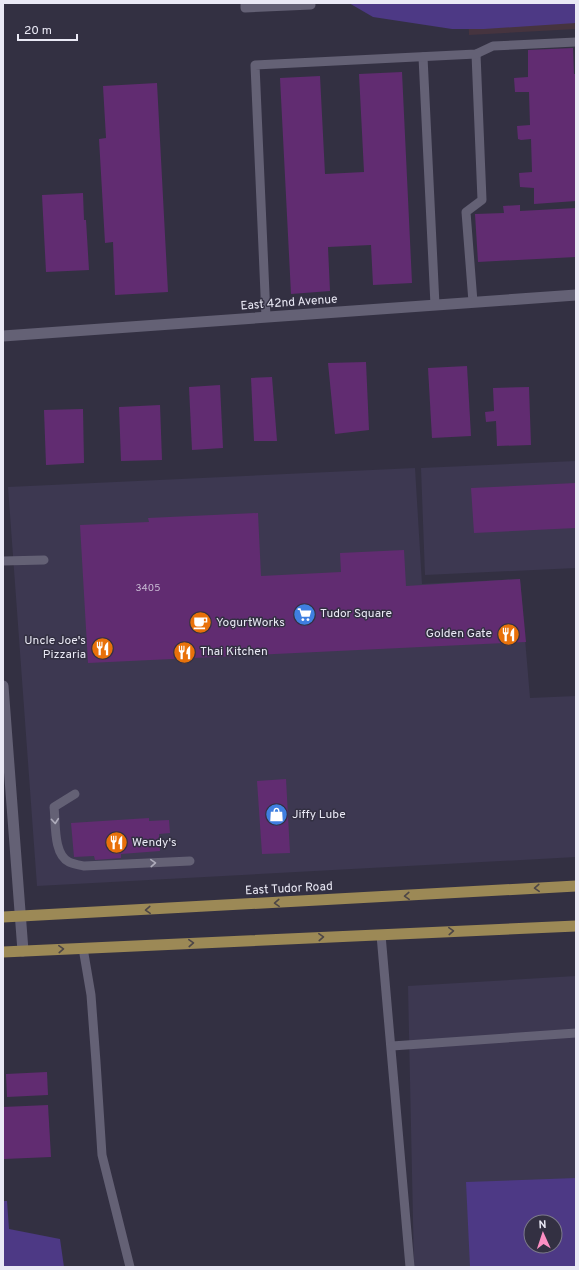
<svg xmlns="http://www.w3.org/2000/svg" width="579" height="1270" viewBox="0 0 579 1270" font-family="Overpass,sans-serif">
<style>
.built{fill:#3d3851;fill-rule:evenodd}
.education{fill:#46343f}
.green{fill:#4d3985;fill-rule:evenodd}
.building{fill:#612c71}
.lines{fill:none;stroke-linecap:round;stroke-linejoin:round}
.service{stroke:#646175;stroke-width:9}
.minor{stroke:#646175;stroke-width:11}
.primary{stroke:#9c8956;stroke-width:11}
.oneway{stroke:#aeacbb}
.oneway2{stroke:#4d4647}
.labels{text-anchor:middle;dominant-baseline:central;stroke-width:3;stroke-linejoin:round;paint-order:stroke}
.number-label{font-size:10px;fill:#c8bad4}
.street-label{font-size:12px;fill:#eae9f5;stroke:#333042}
.poi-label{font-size:12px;fill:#eae9f5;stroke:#333042;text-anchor:start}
</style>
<rect width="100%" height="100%" fill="#333042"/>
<!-- built -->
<g class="built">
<polygon points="576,461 576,568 425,575 421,468"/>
<polygon points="415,468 422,584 520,579 530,698 576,696 576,857 37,886 8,487"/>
<path d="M576,976V1267H414L408,986ZM531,1222H555V1246H531Z"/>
</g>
<!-- education -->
<polygon class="education" points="468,3 576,3 576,29 469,35"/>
<!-- green -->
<g class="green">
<polygon points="349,3 576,3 576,23 484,29 452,29 373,17"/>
<path d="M576,1178V1267H470L466,1182ZM531,1222H555V1246H531Z"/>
<polygon points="3,1201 7,1201 9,1229 60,1239 64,1267 3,1267"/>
</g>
<!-- building -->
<g class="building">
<polygon points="573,48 574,74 576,74 576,89 575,89 576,201 534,204 534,188 520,187 519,173 532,172 531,139 521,140 518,139 517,126 530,125 529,92 515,92 514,78 528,77 528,50"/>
<polygon points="402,72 412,283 373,285 371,245 328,247 330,291 291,294 280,78 320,76 325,174 364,172 359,74"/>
<polygon points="157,83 168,292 115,295 113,242 105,243 99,139 106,138 103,86"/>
<polygon points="83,193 84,220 86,220 89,270 46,272 42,195"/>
<polygon points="520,205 520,211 576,208 576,257 478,262 475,214 504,213 503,206"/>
<polygon points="366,362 369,430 335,434 328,363"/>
<polygon points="467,366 471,436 432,438 428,368"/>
<polygon points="272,377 277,441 254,441 251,378"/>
<polygon points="220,385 223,448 192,450 189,387"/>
<polygon points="529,387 531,445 497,446 496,421 486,422 485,412 494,411 493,388"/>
<polygon points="160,405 162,460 121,461 119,407"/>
<polygon points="83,409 84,463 46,465 44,410"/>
<polygon points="576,483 576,528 474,533 471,488"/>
<polygon points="258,513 261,576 341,572 340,553 404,550 406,586 520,579 526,642 88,663 80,525 149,522 148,518"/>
<polygon points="286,779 290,853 262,854 257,781"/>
<polygon points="149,818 149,821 169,820 170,833 159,834 160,851 121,854 121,858 95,860 94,856 74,857 71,823"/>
<polygon points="47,1072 48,1095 7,1097 6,1074"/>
<polygon points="48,1105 51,1157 4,1159 3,1107"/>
</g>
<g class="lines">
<!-- service -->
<g class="service">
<polyline points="245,3 245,8 311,5 310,3"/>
<polyline points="423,57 435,305"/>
<polyline points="473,302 466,212 482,200 476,54"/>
<polyline points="266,317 255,65 476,54 493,46 576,42"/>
<polyline points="3,561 44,560"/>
<path d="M75,794L54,807C56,823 53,854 69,862C73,864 79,865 84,866L190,861"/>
<polyline points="381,935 410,1267"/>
<polyline points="83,948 91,995 96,1062 102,1155 130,1267"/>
<polyline points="392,1046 576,1033"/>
</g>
<!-- minor -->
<g class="minor">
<polyline points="3,336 576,295"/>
<polyline points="3,686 23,951"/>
</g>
<!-- primary -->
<g class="primary">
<polyline points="3,917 576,886"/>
<polyline points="3,952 576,926"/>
</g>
</g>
<!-- one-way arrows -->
<defs><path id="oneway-chevron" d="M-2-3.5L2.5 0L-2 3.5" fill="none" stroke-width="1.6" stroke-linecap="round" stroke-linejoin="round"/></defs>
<g class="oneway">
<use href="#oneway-chevron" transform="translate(55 821) rotate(85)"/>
<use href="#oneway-chevron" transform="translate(153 863) rotate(-3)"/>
</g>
<g class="oneway2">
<use href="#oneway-chevron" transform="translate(537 888) rotate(177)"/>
<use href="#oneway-chevron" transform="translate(407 896) rotate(177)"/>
<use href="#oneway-chevron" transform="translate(277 903) rotate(177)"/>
<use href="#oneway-chevron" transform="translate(148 910) rotate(177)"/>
<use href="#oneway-chevron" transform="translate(451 931) rotate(-3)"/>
<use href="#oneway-chevron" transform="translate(321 937) rotate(-3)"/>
<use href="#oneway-chevron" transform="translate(191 943) rotate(-3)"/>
<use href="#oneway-chevron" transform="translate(61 949) rotate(-3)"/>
</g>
<!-- icons -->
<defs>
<symbol id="supermarket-disc" viewBox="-11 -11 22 22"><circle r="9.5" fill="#3f7fe0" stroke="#333042"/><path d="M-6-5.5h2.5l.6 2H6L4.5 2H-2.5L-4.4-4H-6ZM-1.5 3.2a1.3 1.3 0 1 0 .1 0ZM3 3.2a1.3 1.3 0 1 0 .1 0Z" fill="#fff"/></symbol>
<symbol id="cafe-disc" viewBox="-11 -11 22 22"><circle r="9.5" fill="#e8710a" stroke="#333042"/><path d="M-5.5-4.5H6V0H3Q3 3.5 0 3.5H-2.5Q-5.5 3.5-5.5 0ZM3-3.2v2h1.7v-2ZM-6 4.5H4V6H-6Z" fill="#fff"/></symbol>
<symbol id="restaurant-disc" viewBox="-11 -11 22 22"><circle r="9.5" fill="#e8710a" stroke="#333042"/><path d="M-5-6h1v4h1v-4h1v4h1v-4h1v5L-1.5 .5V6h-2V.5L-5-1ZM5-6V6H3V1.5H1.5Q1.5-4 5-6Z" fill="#fff"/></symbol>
<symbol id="shop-disc" viewBox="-11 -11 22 22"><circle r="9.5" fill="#3f7fe0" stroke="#333042"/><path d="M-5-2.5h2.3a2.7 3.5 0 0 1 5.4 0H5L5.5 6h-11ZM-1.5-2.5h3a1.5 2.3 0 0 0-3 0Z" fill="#fff"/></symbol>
</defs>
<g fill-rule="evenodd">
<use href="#supermarket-disc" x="292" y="602" width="25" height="25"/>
<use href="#cafe-disc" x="188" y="610" width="25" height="25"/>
<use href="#restaurant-disc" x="496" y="622" width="25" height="25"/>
<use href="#restaurant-disc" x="90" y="636" width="25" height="25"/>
<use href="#restaurant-disc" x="172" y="640" width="25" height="25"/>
<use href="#shop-disc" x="264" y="802" width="25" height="25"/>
<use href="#restaurant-disc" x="104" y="830" width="25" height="25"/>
</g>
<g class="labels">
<!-- number labels -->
<g class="number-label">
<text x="148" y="588">3405</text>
</g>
<!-- street labels -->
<g class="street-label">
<text transform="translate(289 303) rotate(-4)">East 42nd Avenue</text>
<text transform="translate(289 889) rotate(-3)">East Tudor Road</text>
</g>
<!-- poi labels -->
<g class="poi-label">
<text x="320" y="614">Tudor Square</text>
<text x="216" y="623">YogurtWorks</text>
<text x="492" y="634" text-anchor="end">Golden Gate</text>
<text x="86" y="641" text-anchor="end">Uncle Joe's<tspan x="86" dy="14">Pizzaria</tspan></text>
<text x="200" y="652">Thai Kitchen</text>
<text x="292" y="815">Jiffy Lube</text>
<text x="132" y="843">Wendy's</text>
</g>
</g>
<!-- border -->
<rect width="579" height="1270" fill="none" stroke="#eae9f5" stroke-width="8"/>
<!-- north arrow -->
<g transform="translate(543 1234) rotate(357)"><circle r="19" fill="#333042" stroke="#7c7a8a"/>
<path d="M0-3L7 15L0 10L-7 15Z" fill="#fc8fc3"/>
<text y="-6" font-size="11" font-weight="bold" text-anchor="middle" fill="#eae9f5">N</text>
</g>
<!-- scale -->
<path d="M18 34v6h59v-6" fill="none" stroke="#eae9f5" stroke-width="2"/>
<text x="24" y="34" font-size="12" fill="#eae9f5" stroke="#333042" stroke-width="3" paint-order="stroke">20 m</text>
</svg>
